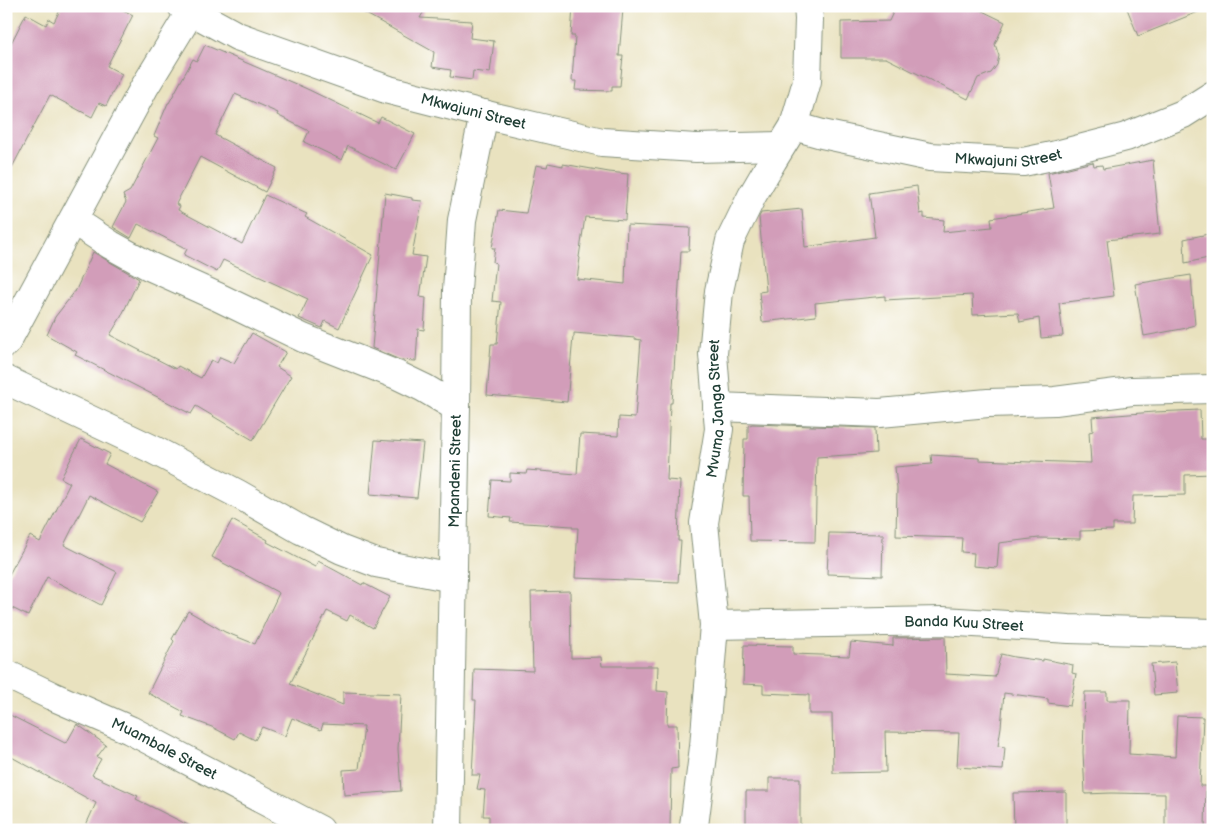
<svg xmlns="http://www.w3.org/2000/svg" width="1219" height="836" viewBox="0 0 1219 836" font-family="'Balsamiq Sans',sans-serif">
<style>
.building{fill:#d29db9}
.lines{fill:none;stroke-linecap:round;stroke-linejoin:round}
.street-casing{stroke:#84907a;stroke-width:30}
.street{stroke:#fff;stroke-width:28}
.labels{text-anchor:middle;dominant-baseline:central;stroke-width:4;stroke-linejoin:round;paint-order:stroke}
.street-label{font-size:15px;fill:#1f3d34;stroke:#fff}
</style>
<rect width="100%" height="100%" fill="#fff"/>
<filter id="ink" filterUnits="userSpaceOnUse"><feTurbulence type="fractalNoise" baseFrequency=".02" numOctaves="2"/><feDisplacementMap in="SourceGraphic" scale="10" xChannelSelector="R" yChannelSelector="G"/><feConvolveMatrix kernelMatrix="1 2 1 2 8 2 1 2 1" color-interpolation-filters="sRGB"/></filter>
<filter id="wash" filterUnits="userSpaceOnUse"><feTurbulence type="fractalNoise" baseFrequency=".0096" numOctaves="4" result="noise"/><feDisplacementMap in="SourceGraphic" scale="20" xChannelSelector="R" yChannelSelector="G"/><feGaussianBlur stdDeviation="1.12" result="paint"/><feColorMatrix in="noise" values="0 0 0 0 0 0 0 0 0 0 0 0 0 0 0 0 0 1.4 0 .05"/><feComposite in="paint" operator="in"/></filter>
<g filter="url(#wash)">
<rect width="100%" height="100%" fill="#e9e2bf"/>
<g id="blocks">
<!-- building -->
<g class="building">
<polygon points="62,6 115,6 133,15 107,66 122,74 106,106 99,103 92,117 50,95 6,179 6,53 26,14 46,25 49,19 54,22"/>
<polygon points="352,6 427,6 420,18 472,21 470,38 494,41 490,73 473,71 472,80 450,77 451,70 432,67 434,52"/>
<polygon points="573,6 623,9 619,56 623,56 620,86 612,86 612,91 575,90 576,81 572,81 575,36 571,36"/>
<polygon points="896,6 972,6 1005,22 995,44 999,56 997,65 991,73 978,78 968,99 886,58 841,58 841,22 889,21"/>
<polygon points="1126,6 1208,6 1208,8 1138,36"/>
<polygon points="205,45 305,88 378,123 381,117 415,134 396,170 348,146 342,160 304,142 309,131 277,115 278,113 235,94 215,135 277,168 265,192 200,157 176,204 180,206 178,210 242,244 265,195 307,214 305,217 373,255 339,328 325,321 322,328 299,318 308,299 223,260 217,272 184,255 187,249 138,224 131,238 113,227 126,202 123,195 130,191 158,138 154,136 168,103 169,103 193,59 197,61"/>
<polygon points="1153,160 1160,234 1107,240 1114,296 1059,303 1063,336 1041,338 1039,318 1020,322 1018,313 973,315 972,295 885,300 885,296 815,303 816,316 762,322 759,292 766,291 759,217 761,213 802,209 805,247 875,237 869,193 917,186 920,214 924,213 924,218 944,220 943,232 992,227 991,218 1054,208 1048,173 1093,162 1094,166 1102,165 1103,169"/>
<polygon points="548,163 563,166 563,164 609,172 628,174 625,220 585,217 579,257 580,258 577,279 625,284 627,225 690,228 689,251 681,251 674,371 672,403 670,403 667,480 680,481 678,541 681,541 678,582 575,578 578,528 572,528 572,526 510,522 511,518 489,516 492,480 510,481 510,473 526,474 527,470 577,474 580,434 618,436 619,417 635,418 641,340 635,339 635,338 574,333 574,337 573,337 567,402 487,395 491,344 497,344 501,302 492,301 496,263 493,262 495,248 492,248 499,210 526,213 536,165 547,167"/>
<polygon points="385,193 412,198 412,200 422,201 412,255 426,257 420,297 426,298 424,330 418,329 416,361 400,360 372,348"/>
<polygon points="1213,233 1213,257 1185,263 1184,239"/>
<polygon points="93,252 139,279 121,317 110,335 176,369 178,366 201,378 211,360 217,363 220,357 234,363 252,333 286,352 277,367 291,376 253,440 196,406 191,414 75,355 77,352 47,335 55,317 76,290"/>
<polygon points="1191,275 1195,325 1187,327 1187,328 1144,336 1135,284"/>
<polygon points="1200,410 1201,439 1213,439 1213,474 1185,475 1185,495 1133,496 1132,524 1113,524 1113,530 1080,531 1080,539 1039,538 999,543 997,568 973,566 974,553 961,552 962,538 896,536 897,488 895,467 932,464 931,455 979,458 979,460 1031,462 1031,461 1091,463 1089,432 1093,431 1092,417 1154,412"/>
<polygon points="752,424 875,428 876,453 817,457 815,542 750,541 749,496 743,496 744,439 748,439 748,426"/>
<polygon points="81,439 110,454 105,464 158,492 140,522 89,495 64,545 117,572 101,605 47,577 28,616 6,605 6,580 30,536 40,542 70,483 61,478"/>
<polygon points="375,440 423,443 417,498 370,494"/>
<polygon points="232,520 268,540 267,542 315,567 318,561 362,585 363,583 390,597 373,628 350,615 347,621 327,611 290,684 343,705 343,692 401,694 398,749 401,791 344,795 343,770 359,769 364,726 323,724 321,730 292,718 285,736 262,727 255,740 239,732 235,739 212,727 182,716 184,712 148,693 174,641 172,639 188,611 225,632 255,644 279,593 212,557"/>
<polygon points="829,533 883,534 882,576 827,574"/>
<polygon points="570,591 571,658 601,657 602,666 658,666 657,691 668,692 667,725 677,725 678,768 671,769 670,830 489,830 489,816 483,816 485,790 477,789 480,775 472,775 476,700 473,700 474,669 533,671 531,592"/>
<polygon points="945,637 946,674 995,677 1001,654 1014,657 1043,661 1043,659 1073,665 1072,673 1076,674 1070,706 1048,703 1048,699 1004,693 1001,727 998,746 1005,747 1003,770 957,767 959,733 885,732 886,772 833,773 832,714 809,714 809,695 763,693 763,685 743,684 744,645 793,646 793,654 849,656 851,642 893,646 893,638"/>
<polygon points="1175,662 1178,693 1154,695 1151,664"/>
<polygon points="1085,692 1107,692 1107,700 1130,700 1129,754 1175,757 1177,716 1203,717 1200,786 1206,786 1205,829 1165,829 1165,794 1111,793 1085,794 1083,752"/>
<polygon points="6,713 65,743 66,742 67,742 77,724 106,745 97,757 101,759 92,775 138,796 136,799 198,830 98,830 86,825 96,803 6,754"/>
<polygon points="769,778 800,778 800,830 746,830 746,791 769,791"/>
<polygon points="1066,792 1066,830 1014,830 1013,793"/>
</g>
</g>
</g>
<g filter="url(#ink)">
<use href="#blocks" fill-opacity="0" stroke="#84907a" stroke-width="1"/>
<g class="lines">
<defs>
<g id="street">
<path id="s1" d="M182,6L237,36L389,90L495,117L602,142L696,148L781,146"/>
<path id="s2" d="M794,126L822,134L930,157L1023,162L1052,156L1126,137L1183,114L1213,95"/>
<polyline points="73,220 111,245 149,266 218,297 303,338 397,375 424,388 456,407"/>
<polyline points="6,343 144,88 191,11"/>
<polyline points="6,380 152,449 238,494 301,530 342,550 376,563 453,578"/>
<polyline points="717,407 880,413 988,403 1055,401 1132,391 1213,389"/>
<path id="s3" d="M714,625L943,621L1069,629L1213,633"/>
<path id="s4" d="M6,674L52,696L130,730L320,830"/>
<path id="s5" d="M448,830L456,407L457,290L462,220L484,114"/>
<path id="s6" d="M694,830V826L704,747L714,625L704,523L719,429L713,354L719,291L730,241L752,196L773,160L794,126L807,81L809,19L808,6"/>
</g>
</defs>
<!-- street casing -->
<use href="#street" class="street-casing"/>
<!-- street -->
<use href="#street" class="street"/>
</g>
</g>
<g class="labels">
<!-- street labels -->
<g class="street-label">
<text stroke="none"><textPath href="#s1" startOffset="311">Mkwajuni Street</textPath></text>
<text stroke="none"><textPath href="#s2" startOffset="218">Mkwajuni Street</textPath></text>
<text stroke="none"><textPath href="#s6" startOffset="424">Mvuma Janga Street</textPath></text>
<text stroke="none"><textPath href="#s5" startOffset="359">Mpandeni Street</textPath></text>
<text stroke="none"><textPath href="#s3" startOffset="250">Banda Kuu Street</textPath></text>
<text stroke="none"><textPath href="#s4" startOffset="175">Muambale Street</textPath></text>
</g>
</g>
<!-- margin -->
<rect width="1219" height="836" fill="none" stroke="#fff" stroke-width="25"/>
</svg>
